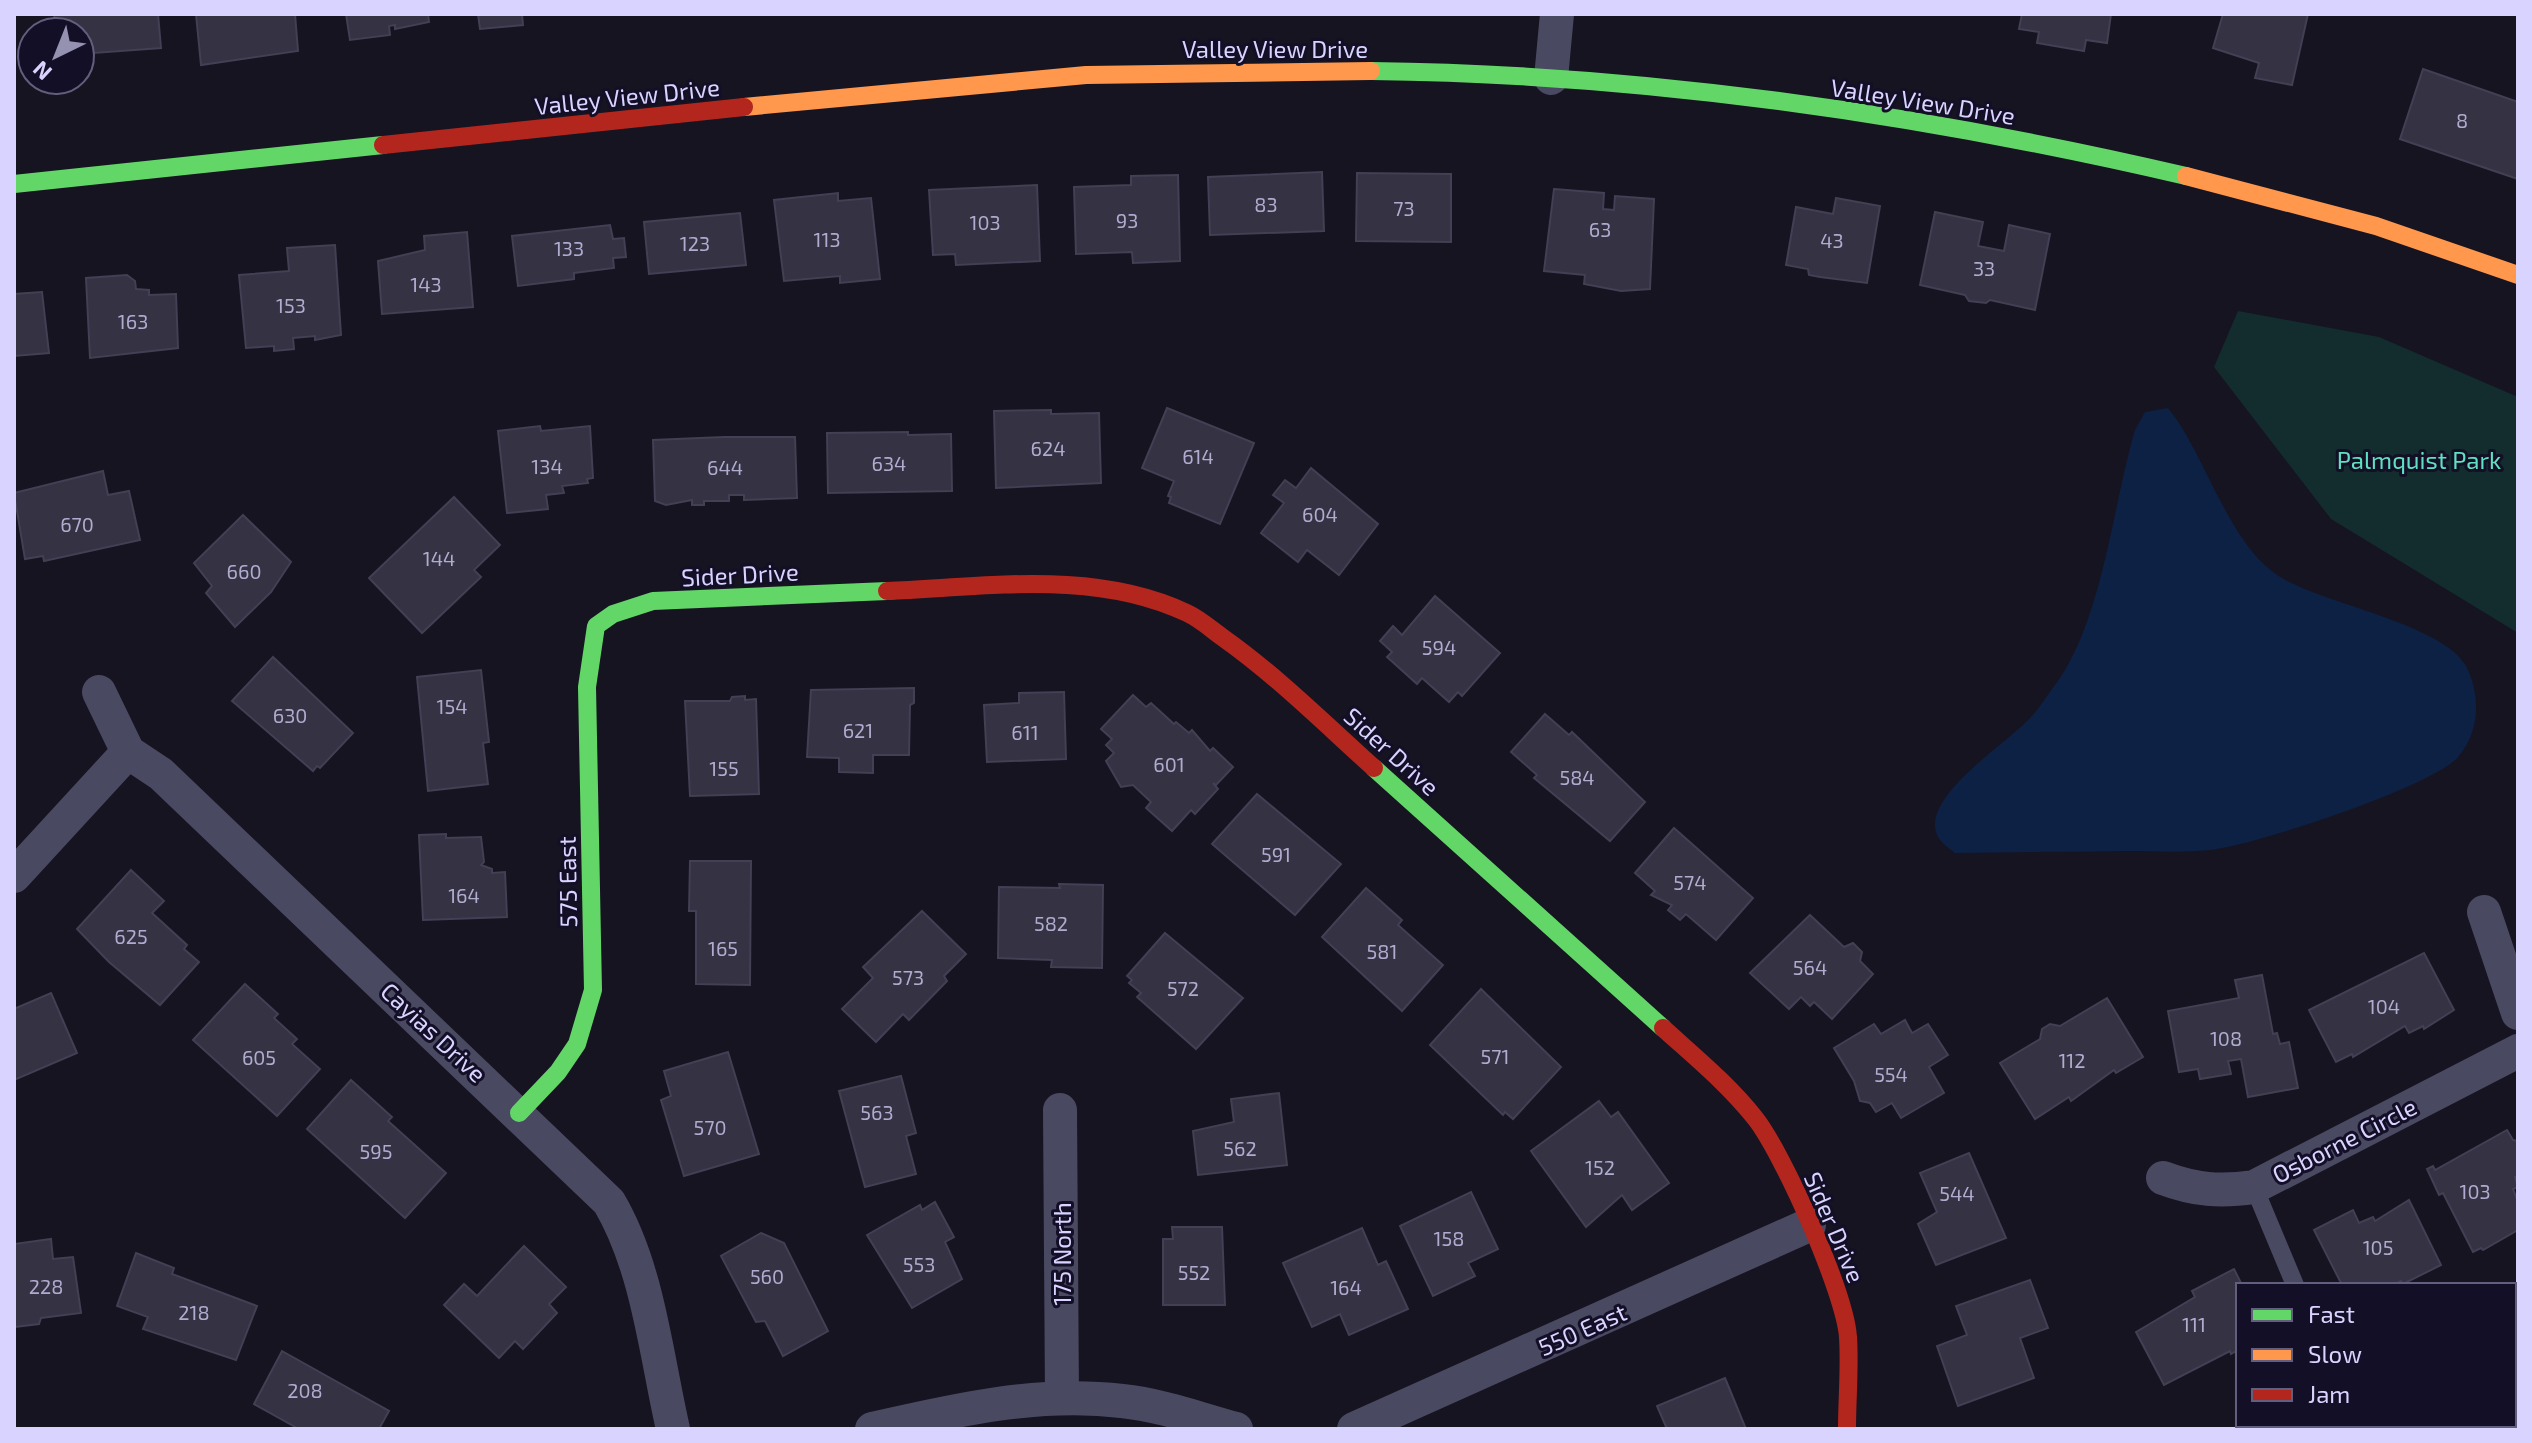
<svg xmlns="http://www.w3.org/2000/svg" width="2532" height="1443" viewBox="0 0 2532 1443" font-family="'Exo 2',sans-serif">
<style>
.green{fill:#132c2d}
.water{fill:#0d2144}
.building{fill:#343243;stroke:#433f54;stroke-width:2}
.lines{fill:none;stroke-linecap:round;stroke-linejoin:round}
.lane{stroke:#4a4962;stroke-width:18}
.street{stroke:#4a4962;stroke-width:34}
.fast{stroke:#63d668;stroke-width:18}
.slow{stroke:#ff974d;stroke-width:18}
.jam{stroke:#b3261e;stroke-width:18}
.labels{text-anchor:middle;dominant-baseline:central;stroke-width:6;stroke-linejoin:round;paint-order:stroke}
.number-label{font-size:20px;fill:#b0acd0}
.street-label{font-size:24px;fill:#d9d4ff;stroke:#130f26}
.park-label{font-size:24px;fill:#5fe0c0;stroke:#130f26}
</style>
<rect width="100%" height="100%" fill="#161421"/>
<!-- green -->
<polygon class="green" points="2238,311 2379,337 2518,397 2518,633 2331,519 2214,367"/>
<!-- water -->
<path class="water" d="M2168,408C2207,456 2228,546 2282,578C2325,604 2442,624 2466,666C2481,695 2480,732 2458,757C2432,787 2252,846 2210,850C2182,853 2153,851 2125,851C2068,852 2011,852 1955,853C1945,845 1935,839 1935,825C1935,789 2002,746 2026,722C2036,713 2044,700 2052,689C2102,626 2112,508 2135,430L2145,412Z"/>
<!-- building -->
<g class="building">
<polygon points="54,14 158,14 161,48 80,54 80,32 56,32"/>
<polygon points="196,14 295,14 298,51 201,65"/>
<polygon points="346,14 428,14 429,22 395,29 395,25 389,26 390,35 350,40"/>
<polygon points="478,14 522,14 523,25 480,29"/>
<polygon points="2022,14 2111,14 2107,43 2086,40 2084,51 2037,43 2039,32 2019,29"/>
<polygon points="2223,14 2308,14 2292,85 2255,78 2259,63 2213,48"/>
<polygon points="2423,69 2518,102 2518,179 2400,139"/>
<polygon points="1322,172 1324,231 1210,235 1208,177"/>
<polygon points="1357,173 1451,174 1451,242 1356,241"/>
<polygon points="1178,175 1180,261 1133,263 1132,252 1076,254 1074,187 1131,185 1131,176"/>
<polygon points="1037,185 1040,261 956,265 955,254 933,255 929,190"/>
<polygon points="1554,189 1604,193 1603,209 1614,210 1615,196 1654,199 1650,289 1621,291 1584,284 1585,275 1544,271"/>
<polygon points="838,193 838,201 871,198 880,279 840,283 840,276 784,281 774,200"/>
<polygon points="1836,198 1880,206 1867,283 1820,277 1809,275 1808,269 1786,265 1796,207 1833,214"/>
<polygon points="1935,212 1983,222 1978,246 2004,251 2009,225 2050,234 2035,310 1990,300 1986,303 1969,301 1965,295 1920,285"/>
<polygon points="740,213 746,265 649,274 644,222"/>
<polygon points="610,225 613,239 624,238 626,257 613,258 614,268 574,273 574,279 518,286 512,236"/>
<polygon points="467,232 473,307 382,314 378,261 425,250 424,236"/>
<polygon points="335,245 341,335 315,340 315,336 293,338 294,349 274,351 274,346 246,348 239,275 289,271 287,248"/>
<polygon points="127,275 135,281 136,289 149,290 149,295 176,294 178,348 90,358 86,278"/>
<polygon points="42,292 49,353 14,356 14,294"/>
<polygon points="1167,408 1254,443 1220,524 1169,503 1171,497 1168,496 1174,481 1142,468"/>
<polygon points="1051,410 1051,414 1099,413 1101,483 996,488 994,411"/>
<polygon points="540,426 541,431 590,426 593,478 587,479 588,483 562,486 564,493 546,495 548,509 507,513 498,431"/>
<polygon points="908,432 908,435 951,434 952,491 828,493 827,433"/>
<polygon points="724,437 795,437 797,498 744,500 744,495 729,495 729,501 704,501 704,505 692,505 692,500 666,505 655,501 653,440"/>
<polygon points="1311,468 1378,524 1339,575 1307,550 1298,562 1261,533 1284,503 1273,495 1285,480 1296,488"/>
<polygon points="103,471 108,495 129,491 140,540 44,561 43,556 25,559 14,493"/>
<polygon points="454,497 500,545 474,570 481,577 422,633 369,578"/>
<polygon points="243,515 291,562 271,592 235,627 206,593 212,586 194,563"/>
<polygon points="1435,596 1500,653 1462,696 1458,692 1449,702 1422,678 1417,684 1387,657 1392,652 1380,641 1393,626 1402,635"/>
<polygon points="273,657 353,733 320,768 317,766 313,771 232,701"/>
<polygon points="481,670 489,742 483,743 488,784 428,791 417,677"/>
<polygon points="914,688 914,703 910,705 909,755 873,755 873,773 839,772 839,758 807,757 811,690"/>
<polygon points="1064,692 1066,759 987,762 984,705 1019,703 1019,693"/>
<polygon points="1133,695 1146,707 1151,703 1174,724 1176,722 1189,733 1192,730 1210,751 1213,748 1233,767 1216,785 1213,783 1218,789 1195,814 1191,810 1172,831 1146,808 1151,802 1133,785 1121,787 1106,761 1114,753 1106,745 1112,739 1101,729"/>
<polygon points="745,696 745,700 756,699 759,794 690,796 685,701 730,701 732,697"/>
<polygon points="1545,714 1569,735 1572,732 1645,802 1610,841 1534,778 1537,775 1511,752"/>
<polygon points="1257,794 1341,864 1295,915 1212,844"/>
<polygon points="1674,828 1753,898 1716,940 1686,914 1680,920 1668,910 1672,905 1651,895 1655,891 1635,873"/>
<polygon points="446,834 446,838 481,837 484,862 481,865 492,869 492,873 505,872 507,917 423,920 419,835"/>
<polygon points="690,861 751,861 750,985 696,984 696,911 689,911"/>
<polygon points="131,870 164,901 152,913 187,945 184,949 199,962 160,1005 109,962 77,929"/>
<polygon points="1059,884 1103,885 1102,968 1051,967 1052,960 998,958 999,887 1060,888"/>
<polygon points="1366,888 1402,920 1398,925 1443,965 1402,1011 1322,937"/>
<polygon points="922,911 966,954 944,976 947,981 909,1020 903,1014 876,1042 842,1009 873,978 863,967"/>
<polygon points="1810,915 1844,947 1853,943 1862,952 1860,961 1873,974 1832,1019 1814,1002 1810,1006 1801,997 1789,1009 1750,973"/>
<polygon points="1165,933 1243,998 1196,1049 1137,997 1141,993 1129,983 1132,980 1127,976"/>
<polygon points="2424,953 2454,1010 2424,1029 2423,1026 2409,1033 2405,1026 2353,1057 2352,1054 2336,1062 2309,1010"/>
<polygon points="2262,975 2273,1034 2277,1033 2280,1044 2289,1042 2298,1088 2248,1097 2241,1059 2228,1061 2231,1074 2200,1079 2198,1069 2179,1072 2168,1011 2239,998 2235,980"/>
<polygon points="245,984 278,1014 274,1018 297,1039 292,1044 320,1069 277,1116 193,1040"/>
<polygon points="1481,989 1561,1067 1513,1119 1505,1112 1503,1115 1430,1045"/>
<polygon points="51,993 77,1053 14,1080 14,1009"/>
<polygon points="2107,998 2143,1057 2116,1073 2114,1070 2071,1101 2069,1097 2035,1119 2000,1063 2040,1039 2042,1029 2050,1024 2060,1026"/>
<polygon points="1905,1020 1912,1033 1928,1024 1948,1055 1929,1067 1944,1093 1901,1118 1892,1103 1876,1112 1870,1103 1860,1101 1854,1081 1834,1048 1874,1024 1881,1034"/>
<polygon points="728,1052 759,1154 684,1176 661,1100 671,1096 664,1071"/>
<polygon points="901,1076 916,1133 906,1136 916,1174 865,1187 839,1091"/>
<polygon points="351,1080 392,1117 388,1121 446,1173 405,1218 307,1129"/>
<polygon points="1279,1093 1287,1165 1198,1175 1193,1131 1234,1122 1231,1099"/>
<polygon points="1599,1101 1611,1117 1618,1112 1669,1183 1632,1210 1622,1195 1586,1227 1531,1151"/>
<polygon points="2507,1130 2513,1140 2518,1141 2518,1176 2515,1177 2518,1187 2513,1189 2518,1202 2518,1230 2483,1250 2481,1248 2473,1252 2443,1193 2439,1195 2427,1169 2433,1166 2435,1170"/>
<polygon points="1969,1153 2006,1238 1936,1265 1918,1224 1937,1212 1920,1173"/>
<polygon points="1471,1192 1498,1249 1468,1263 1475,1276 1433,1296 1400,1226"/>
<polygon points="2409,1200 2441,1265 2403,1284 2401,1281 2393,1285 2342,1285 2314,1230 2353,1210 2359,1223 2373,1217 2375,1221"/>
<polygon points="935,1202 954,1237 945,1242 962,1279 912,1308 867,1235 920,1205 922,1210"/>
<polygon points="1172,1227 1222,1227 1225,1305 1163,1305 1163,1239 1173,1239"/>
<polygon points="1362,1228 1378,1265 1386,1261 1408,1309 1349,1335 1340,1314 1312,1327 1283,1263"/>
<polygon points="761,1233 784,1243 828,1331 783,1356 765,1321 756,1322 721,1256"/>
<polygon points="51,1239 53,1259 73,1257 81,1313 41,1318 39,1324 14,1327 14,1244"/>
<polygon points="524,1246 566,1287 549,1304 557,1313 523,1349 515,1341 499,1358 444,1305 464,1284 477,1296"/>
<polygon points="136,1253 174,1268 172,1274 257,1306 236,1360 143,1329 148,1317 117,1306"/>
<polygon points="2234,1269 2242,1285 2238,1285 2238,1350 2231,1354 2230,1351 2164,1385 2136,1332 2195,1297 2192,1291"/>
<polygon points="2030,1280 2048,1328 2020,1338 2034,1378 1958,1406 1937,1346 1967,1335 1956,1306"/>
<polygon points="2517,1342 2518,1414 2514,1416 2514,1343"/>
<polygon points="282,1351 389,1411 379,1429 299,1429 254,1404"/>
<polygon points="1725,1378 1746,1429 1667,1429 1657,1406"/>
<polygon points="2265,1425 2315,1425 2317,1429 2256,1429"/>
<polygon points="2470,1425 2494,1425 2485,1429 2472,1429"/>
</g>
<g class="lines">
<!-- lane -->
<g class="lane">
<polyline points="2254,1187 2295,1285"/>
<polyline points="2359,1425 2360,1429"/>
</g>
<!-- street -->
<g class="street">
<polyline points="1551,78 1557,14"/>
<path d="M99,692L128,752L161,774L609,1202C648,1268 656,1355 673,1429"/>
<polyline points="14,876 128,752"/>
<polyline points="2484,912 2518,1013"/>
<polyline points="1060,1110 1062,1398"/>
<path d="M2163,1178C2195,1190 2220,1192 2254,1187L2518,1051"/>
<path d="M872,1429C955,1410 1037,1391 1122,1401C1161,1405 1199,1419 1236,1429"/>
<polyline points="1354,1429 1809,1225"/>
</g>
<!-- fast -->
<g class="fast">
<path d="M1371,71C1644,74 1920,114 2186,176"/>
<polyline points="14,184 383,145"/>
<polyline points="1374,768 1663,1028"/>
<polyline points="519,1113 558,1072 577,1044 593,990 587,687 596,626 613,614 653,601 887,591"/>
</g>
<!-- slow -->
<g class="slow">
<polyline points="744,107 1086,75 1371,71"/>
<polyline points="2186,176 2376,226 2518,275"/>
</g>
<!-- jam -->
<g class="jam">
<polyline points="383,145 744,107"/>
<path d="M887,591C986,587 1095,569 1187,613C1200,619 1211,629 1222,637C1277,676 1325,724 1374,768"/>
<path d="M1663,1028C1695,1057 1728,1084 1755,1118C1783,1153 1845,1293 1848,1337C1850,1367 1847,1399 1847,1429"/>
</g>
</g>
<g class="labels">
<!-- number labels -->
<g class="number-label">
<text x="2462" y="120">8</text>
<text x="1266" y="204">83</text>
<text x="1404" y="208">73</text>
<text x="1127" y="220">93</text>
<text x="985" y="222">103</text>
<text x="1600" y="229">63</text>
<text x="827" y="239">113</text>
<text x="1832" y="240">43</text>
<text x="695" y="243">123</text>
<text x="569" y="248">133</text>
<text x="1984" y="268">33</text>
<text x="426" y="284">143</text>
<text x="291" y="305">153</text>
<text x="133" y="321">163</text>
<text x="1048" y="448">624</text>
<text x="1198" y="456">614</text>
<text x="889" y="463">634</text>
<text x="547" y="466">134</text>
<text x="725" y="467">644</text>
<text x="1320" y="514">604</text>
<text x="77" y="524">670</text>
<text x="439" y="558">144</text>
<text x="244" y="571">660</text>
<text x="1439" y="647">594</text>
<text x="452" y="706">154</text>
<text x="290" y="715">630</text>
<text x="858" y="730">621</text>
<text x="1025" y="732">611</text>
<text x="1169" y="764">601</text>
<text x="724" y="768">155</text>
<text x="1577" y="777">584</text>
<text x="1276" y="854">591</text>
<text x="1690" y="882">574</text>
<text x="464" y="895">164</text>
<text x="1051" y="923">582</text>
<text x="131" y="936">625</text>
<text x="723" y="948">165</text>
<text x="1382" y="951">581</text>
<text x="1810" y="967">564</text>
<text x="908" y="977">573</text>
<text x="1183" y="988">572</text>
<text x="2384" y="1006">104</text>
<text x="2226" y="1038">108</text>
<text x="1495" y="1056">571</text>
<text x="259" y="1057">605</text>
<text x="2072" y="1060">112</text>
<text x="1891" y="1074">554</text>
<text x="877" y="1112">563</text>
<text x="710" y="1127">570</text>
<text x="1240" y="1148">562</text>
<text x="376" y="1151">595</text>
<text x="1600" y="1167">152</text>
<text x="2475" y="1191">103</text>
<text x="1957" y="1193">544</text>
<text x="1449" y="1238">158</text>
<text x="2378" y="1247">105</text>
<text x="919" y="1264">553</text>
<text x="1194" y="1272">552</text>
<text x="767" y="1276">560</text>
<text x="46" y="1286">228</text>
<text x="1346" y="1287">164</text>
<text x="194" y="1312">218</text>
<text x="2194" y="1324">111</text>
<text x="305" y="1390">208</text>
</g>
<!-- street labels -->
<g class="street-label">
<text x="1275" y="48">Valley View Drive</text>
<text transform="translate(627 96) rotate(-6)">Valley View Drive</text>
<text transform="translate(1923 101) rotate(9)">Valley View Drive</text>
<text transform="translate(740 574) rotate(-3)">Sider Drive</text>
<text transform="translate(1392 751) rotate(42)">Sider Drive</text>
<text transform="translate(567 882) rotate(-91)">575 East</text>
<text transform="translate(434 1032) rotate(43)">Cayias Drive</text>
<text transform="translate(2344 1140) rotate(-27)">Osborne Circle</text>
<text transform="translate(1835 1227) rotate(67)">Sider Drive</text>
<text transform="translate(1061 1254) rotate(-90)">175 North</text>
<text transform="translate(1582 1329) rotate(-24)">550 East</text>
</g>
<!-- park labels -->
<g class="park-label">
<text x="2419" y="459">Palmquist Park</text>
</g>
</g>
<!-- border -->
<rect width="2532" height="1443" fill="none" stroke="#d9d4ff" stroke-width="32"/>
<!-- legend -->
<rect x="2236" y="1283" width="280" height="144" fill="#130f26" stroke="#625e7d" stroke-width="2"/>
<rect x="2252" y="1309" width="40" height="12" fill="#63d668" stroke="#625e7d" stroke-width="2"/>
<text x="2308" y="1323" font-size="24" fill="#d9d4ff">Fast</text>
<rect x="2252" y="1349" width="40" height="12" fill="#ff974d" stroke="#625e7d" stroke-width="2"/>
<text x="2308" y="1363" font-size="24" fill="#d9d4ff">Slow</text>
<rect x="2252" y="1389" width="40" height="12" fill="#b3261e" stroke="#625e7d" stroke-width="2"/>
<text x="2308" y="1403" font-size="24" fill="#d9d4ff">Jam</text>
<!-- north arrow -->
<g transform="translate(56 56) rotate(223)"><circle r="38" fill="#130f26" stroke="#625e7d" stroke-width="2"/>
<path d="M0-6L14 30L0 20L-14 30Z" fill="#9591b1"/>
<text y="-12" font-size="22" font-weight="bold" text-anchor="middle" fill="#d9d4ff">N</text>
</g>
</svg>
